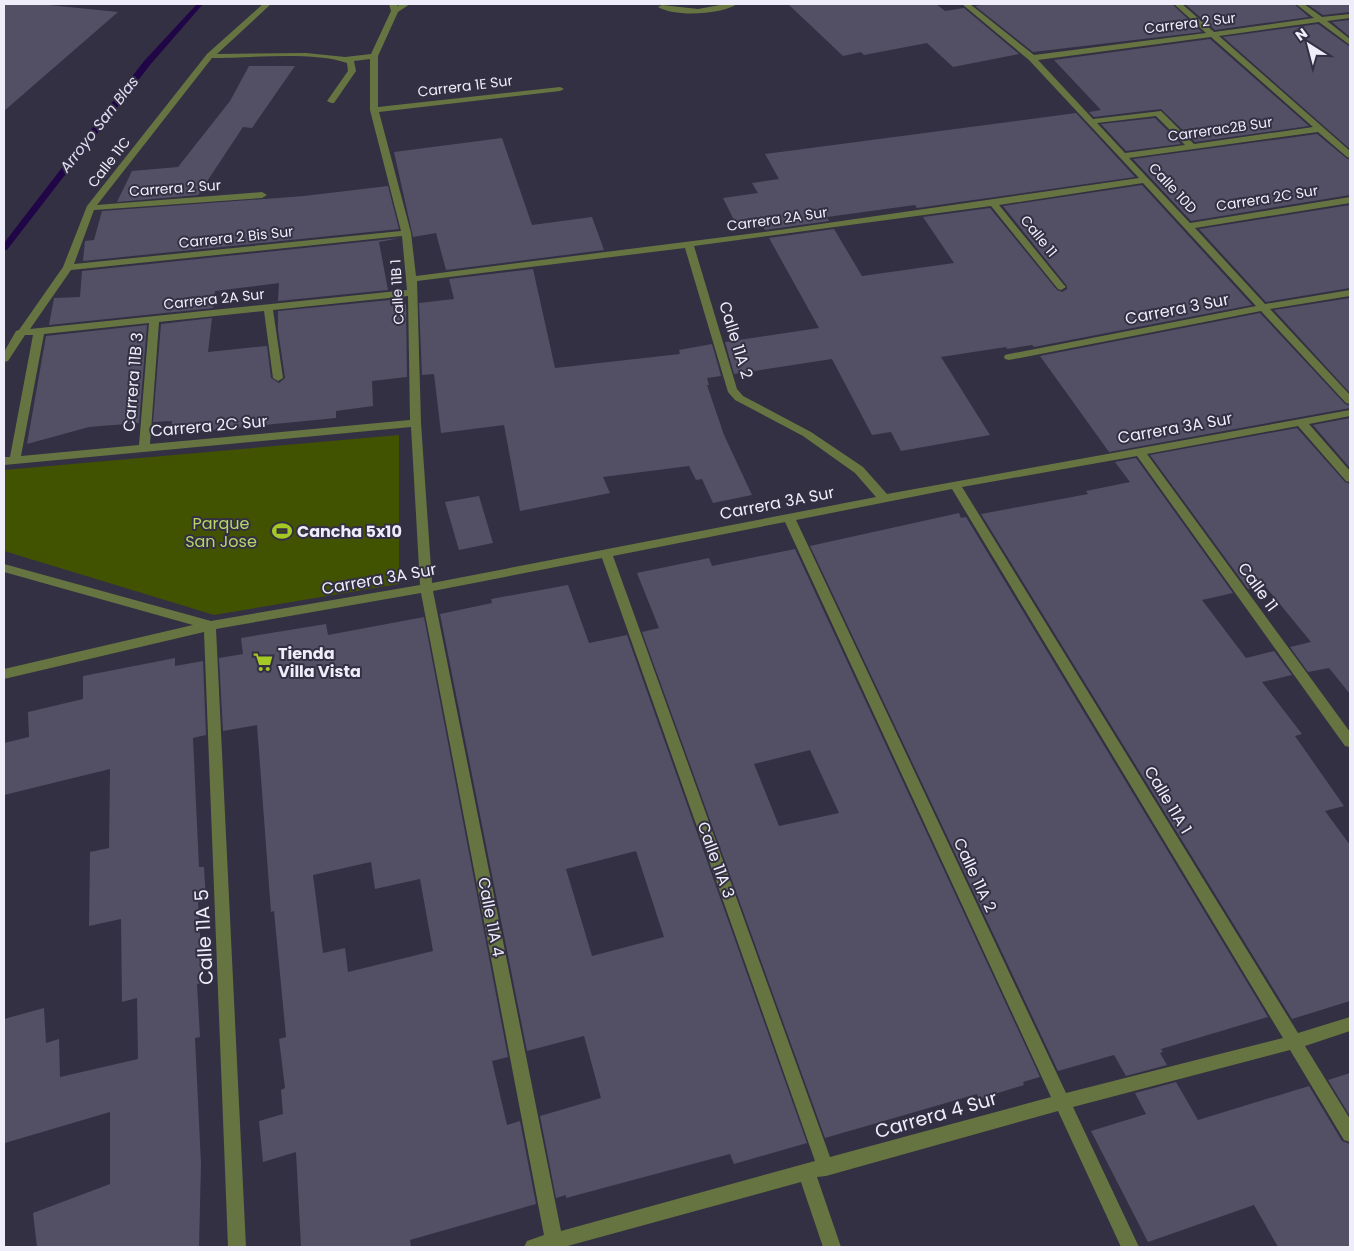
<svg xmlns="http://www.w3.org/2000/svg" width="1354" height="1251" viewBox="0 0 1354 1251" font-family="Poppins,sans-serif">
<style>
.green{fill:#415200}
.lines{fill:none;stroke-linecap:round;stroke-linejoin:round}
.stream{fill:#200647;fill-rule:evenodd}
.building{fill:#534f65;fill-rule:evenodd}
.minor{fill:#667441;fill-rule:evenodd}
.labels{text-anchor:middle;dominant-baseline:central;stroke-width:4;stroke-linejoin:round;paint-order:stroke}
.far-street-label{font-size:14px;fill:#efedfa;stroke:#333043}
.far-water-label{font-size:15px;font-style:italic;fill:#e0ddf2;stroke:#333043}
.street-label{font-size:16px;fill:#efedfa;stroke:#333043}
.park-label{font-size:16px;fill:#b7d569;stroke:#333043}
.poi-label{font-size:16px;font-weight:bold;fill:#efedfa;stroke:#333043;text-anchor:start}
.near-street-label{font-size:19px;fill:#efedfa;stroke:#333043}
</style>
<rect width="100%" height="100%" fill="#333043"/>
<!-- green -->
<polygon class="green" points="399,435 399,584 214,615 4,551 4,470"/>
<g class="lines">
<!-- stream -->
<polygon class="stream" points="197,4 203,4 150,65 7,250 4,250 4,243 144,61"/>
</g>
<!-- building -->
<g class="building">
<polygon points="4,4 39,4 118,12 4,111"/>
<polygon points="788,4 936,4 945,11 964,8 1019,54 953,67 927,43 864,55 861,52 843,56"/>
<polygon points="987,4 1172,4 1202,32 1033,52 975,6"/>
<polygon points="1185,4 1294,4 1309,17 1215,30"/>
<polygon points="1307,4 1350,4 1350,12 1323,15"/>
<polygon points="1350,20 1350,37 1332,22"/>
<polygon points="1318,24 1350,47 1350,149 1223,37"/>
<polygon points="1210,39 1309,126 1195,142 1161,109 1094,117 1089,112 1101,110 1054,60"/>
<polygon points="249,66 295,66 252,128 243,127 198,195 117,202 132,171 178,167 230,101"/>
<polygon points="1076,113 1135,177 917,208 915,205 827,217 829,221 765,230 763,227 739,230 723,198 758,193 752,183 779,179 765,154"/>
<polygon points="1155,118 1181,144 1126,151 1101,124"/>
<polygon points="1317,134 1346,158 1350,160 1350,195 1191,221 1133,159"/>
<polygon points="502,138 532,225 592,217 604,250 446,270 436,233 413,237 394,152"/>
<polygon points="1142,185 1252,305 1034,347 1032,345 1007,349 1006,347 941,357 990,435 901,451 891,432 872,435 832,359 734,374 725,342 819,328 769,238 834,229 862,276 954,263 923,217 990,208 1057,290 1062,292 1067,289 1067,286 1003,206"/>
<polygon points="388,186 399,229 83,261 85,241 94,240 102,211 304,196"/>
<polygon points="1350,205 1350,288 1266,302 1199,229"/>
<polygon points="400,238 379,242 388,290 278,301 279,283 215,291 213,308 49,325 54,298 80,297 82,271"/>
<polygon points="533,269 555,368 680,354 679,350 712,344 721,376 707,378 709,385 707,385 724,435 752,495 713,503 702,479 696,480 689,466 603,477 610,493 520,511 504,425 441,433 434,374 422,375 419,303 454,299 449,279"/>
<polygon points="1350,298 1350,393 1274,310"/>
<polygon points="390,300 391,306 406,304 407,377 372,381 373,406 336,411 336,418 171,434 172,421 153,422 161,324 212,318 208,352 267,346 271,378 279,383 285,378 278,330 278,311"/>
<polygon points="1260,313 1345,404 1350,406 1350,408 1109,452 1040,356"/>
<polygon points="147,325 139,423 89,427 27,444 46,336"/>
<polygon points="1350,418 1350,468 1313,425"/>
<polygon points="1297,428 1345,482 1350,484 1350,694 1329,668 1308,672 1290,647 1311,642 1265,586 1248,589 1150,455"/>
<polygon points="1136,458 1233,593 1202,600 1246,658 1274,651 1292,675 1262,682 1302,734 1295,736 1344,806 1325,811 1350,845 1350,1001 1292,1019 981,514 1088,494 1086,491 1130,482 1115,462"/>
<polygon points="479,496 493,543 459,550 445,502"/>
<polygon points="959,513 961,518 966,517 1268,1017 1161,1049 1163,1052 1160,1053 1167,1065 1126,1076 1114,1055 1058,1071 810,546"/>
<path d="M795,549L1040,1077L1023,1082L1024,1085L979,1099L977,1094L825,1138L642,632L659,628L637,573L709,558L712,566ZM810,750L839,813L779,826L754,764Z"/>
<path d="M568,585L589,643L627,635L807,1143L734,1164L730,1154L566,1198V1195L556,1198L540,1116L601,1098L584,1036L527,1051L440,614L492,603L491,599ZM636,851L664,937L592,956L566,869Z"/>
<path d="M424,617L508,1057L492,1061L507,1125L520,1121L536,1204L410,1240L411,1247H301L296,1152L263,1162L259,1121L283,1114L281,1090L285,1088L279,1039L286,1037L274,911L271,912L257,725L223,731L219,658L243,654L241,638L326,624L328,635ZM371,862L375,889L420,879L433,951L348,972L345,948L323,953L313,875Z"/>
<polygon points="175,658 175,666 203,661 206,735 193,738 199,867 204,867 206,900 198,902 203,983 197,984 200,1037 195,1038 201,1164 199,1247 37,1247 33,1213 110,1184 110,1112 5,1143 4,1019 44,1008 46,1043 59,1039 60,1077 138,1059 137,998 122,1002 121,919 89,926 90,852 109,848 110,769 4,795 4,743 29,737 28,712 83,699 83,676"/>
<polygon points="1350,1073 1350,1116 1328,1080"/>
<polygon points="1176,1082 1198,1120 1309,1086 1342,1141 1350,1144 1350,1247 1278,1247 1254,1205 1148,1242 1091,1131 1146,1114 1135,1093"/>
</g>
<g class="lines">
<!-- minor -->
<g class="minor">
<path d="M263,4H271L217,54L306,53L345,57L371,54L391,11L389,4H397V6L401,4H410L398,12L378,56V107L560,87L564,89L560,91L379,112L411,233L416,276L779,230L1139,178L1029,60L962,4H970L1034,55L1206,33L1174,4H1182L1214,32L1314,18L1296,4H1304L1322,17L1350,14V18L1327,21L1350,39V45L1319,22L1219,36L1350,151V158L1347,157L1318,132L1129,158L1190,223L1350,197V203L1195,228L1265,304L1350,290V296L1270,309L1350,395V404L1346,403L1261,311L1009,360L1005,359L1004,357L1005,355L1009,354L1256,306L1143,183L999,205L1064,285L1066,287L1061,290L1058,289L991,206L694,246L737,389L743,396L811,432L863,467L887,494L1350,410V416L1309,424L1350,471V482L1346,481L1298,426L1147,454L1350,732V747L1345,746L1137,456L962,487L1298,1033L1350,1017V1031L1305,1046L1350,1119V1142L1344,1140L1290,1050L1073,1107L1139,1247H1121L1058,1111L826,1176L817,1177L841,1247H823L801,1182L564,1247H524L527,1241L544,1235L421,593L216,629L246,1247H228L204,632L4,679V669L193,625L4,572V564L211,621L420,585L411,427L4,465V457H10L33,335H25L8,361L4,362V352L16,331L19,330L63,267L87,206L207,54ZM1211,37L1313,127L1194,144L1161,111L1093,119L1038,60ZM212,58C249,58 314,51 347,63L348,71L327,101L331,103H334L356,71L354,61L370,59V110L401,231L74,264L94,210L262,198L267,195L262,192L97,205ZM1156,116L1185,145L1125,153L1097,123ZM402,236L407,290L30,329L71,270ZM685,248L728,392L735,400L803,436L855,473L876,497L432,583L421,423L417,281ZM408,296L410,420L150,444L159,322L264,311L273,378L278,381L283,378L273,310ZM149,323L139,445L21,456L44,334ZM952,489L1283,1038L1066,1093L796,520ZM785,522L1051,1097L830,1157L613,556ZM602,558L815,1161L561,1231L433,591Z"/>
<path d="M726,4H737C721,15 674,17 658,7L662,5L698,9Z"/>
</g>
</g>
<!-- icons -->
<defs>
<symbol id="stadium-bare" viewBox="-9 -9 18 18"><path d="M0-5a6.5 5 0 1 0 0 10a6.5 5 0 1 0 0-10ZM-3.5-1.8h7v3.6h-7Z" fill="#a4c824" stroke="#333043" stroke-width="2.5" paint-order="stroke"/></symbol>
<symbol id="supermarket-bare" viewBox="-9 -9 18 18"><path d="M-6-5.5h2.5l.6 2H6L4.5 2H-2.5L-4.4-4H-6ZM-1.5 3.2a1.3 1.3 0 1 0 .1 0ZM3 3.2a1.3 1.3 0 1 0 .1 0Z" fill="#a4c824" stroke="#333043" stroke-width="2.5" paint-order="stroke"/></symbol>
</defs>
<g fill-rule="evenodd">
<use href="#stadium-bare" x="268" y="517" width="28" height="28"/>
<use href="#supermarket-bare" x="249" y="648" width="28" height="28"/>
</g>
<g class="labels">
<!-- far-street labels -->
<g class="far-street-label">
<text transform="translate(1190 23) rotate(-7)">Carrera 2 Sur</text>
<text transform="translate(465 86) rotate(-7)">Carrera 1E Sur</text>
<text transform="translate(1220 129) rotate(-8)">Carrerac2B Sur</text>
<text transform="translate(109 162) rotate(-52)">Calle 11C</text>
<text transform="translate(175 188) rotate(-4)">Carrera 2 Sur</text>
<text transform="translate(1173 188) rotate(47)">Calle 10D</text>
<text transform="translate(1267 198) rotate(-9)">Carrera 2C Sur</text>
<text transform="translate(777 219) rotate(-8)">Carrera 2A Sur</text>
<text transform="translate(1039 236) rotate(51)">Calle 11</text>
<text transform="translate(236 237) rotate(-6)">Carrera 2 Bis Sur</text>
<text transform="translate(397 292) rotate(-93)">Calle 11B 1</text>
<text transform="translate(214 299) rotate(-6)">Carrera 2A Sur</text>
</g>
<!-- far-water labels -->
<g class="far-water-label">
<text transform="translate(99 124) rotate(-52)">Arroyo San Blas</text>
</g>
<!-- street labels -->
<g class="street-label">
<text transform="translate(1177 309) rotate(-11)">Carrera 3 Sur</text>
<text transform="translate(736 340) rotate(73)">Calle 11A 2</text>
<text transform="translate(133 382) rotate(-85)">Carrera 11B 3</text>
<text transform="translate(209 426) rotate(-5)">Carrera 2C Sur</text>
<text transform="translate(1175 428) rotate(-10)">Carrera 3A Sur</text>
<text transform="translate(777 503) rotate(-11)">Carrera 3A Sur</text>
<text transform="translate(379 579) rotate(-10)">Carrera 3A Sur</text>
<text transform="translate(1258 587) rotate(54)">Calle 11</text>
<text transform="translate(1168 800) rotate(59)">Calle 11A 1</text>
<text transform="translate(716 860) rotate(70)">Calle 11A 3</text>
<text transform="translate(975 875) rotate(65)">Calle 11A 2</text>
<text transform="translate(491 917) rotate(79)">Calle 11A 4</text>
</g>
<!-- park labels -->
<g class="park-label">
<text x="221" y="523">Parque<tspan x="221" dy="18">San Jose</tspan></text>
</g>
<!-- poi labels -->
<g class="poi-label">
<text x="297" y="531">Cancha 5x10</text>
<text x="278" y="653">Tienda<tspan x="278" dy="18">Villa Vista</tspan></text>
</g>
<!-- near-street labels -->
<g class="near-street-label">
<text transform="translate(204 937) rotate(-93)">Calle 11A 5</text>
<text transform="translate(936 1115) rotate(-16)">Carrera 4 Sur</text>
</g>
</g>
<!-- border -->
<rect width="1354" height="1251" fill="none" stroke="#efedfa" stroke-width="10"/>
<!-- north arrow -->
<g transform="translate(1309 45) rotate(324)" stroke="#333043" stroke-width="4" paint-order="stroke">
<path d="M0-4L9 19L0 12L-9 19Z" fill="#efedfa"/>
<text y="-8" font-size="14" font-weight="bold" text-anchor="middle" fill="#efedfa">N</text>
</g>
</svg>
